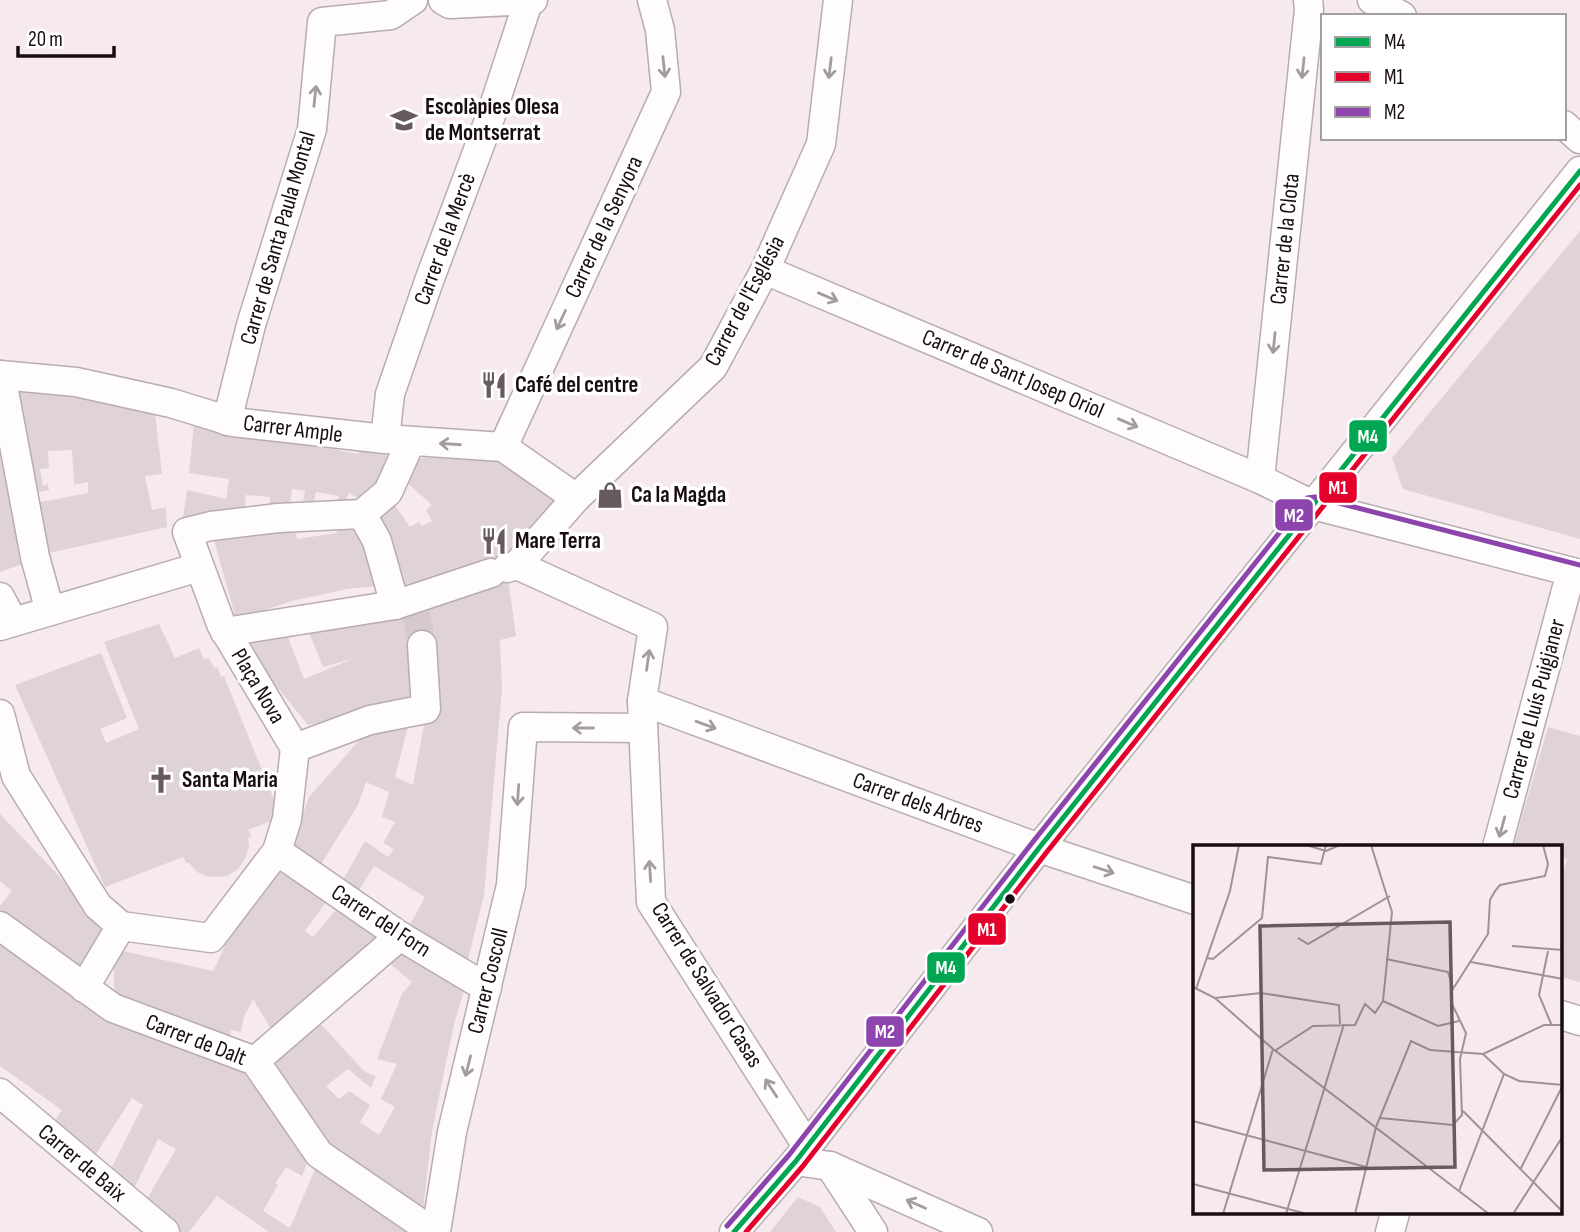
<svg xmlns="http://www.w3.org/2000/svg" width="1580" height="1232" viewBox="0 0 1580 1232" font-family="'Sofia Sans Condensed',sans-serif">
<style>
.building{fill:#e0d3d7}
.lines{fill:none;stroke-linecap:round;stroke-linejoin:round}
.street-tunnel{stroke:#d6c9cd;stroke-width:28;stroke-dasharray:28 14;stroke-linecap:butt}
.street-casing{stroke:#b9acb0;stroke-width:31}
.street{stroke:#fefcfc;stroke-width:28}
.bus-1-casing{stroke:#fff;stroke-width:10}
.bus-2-casing{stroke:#fff;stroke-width:10}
.bus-3-casing{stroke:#fff;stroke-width:10}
.bus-1{stroke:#00a651;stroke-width:5}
.bus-2{stroke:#e4002b;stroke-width:5}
.bus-3{stroke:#8e44ad;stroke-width:5}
.oneway{stroke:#a39c9e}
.bus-dot{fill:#1a0d11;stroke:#fff;stroke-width:2.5}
.labels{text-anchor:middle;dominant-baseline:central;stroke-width:7;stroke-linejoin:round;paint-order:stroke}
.poi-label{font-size:23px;font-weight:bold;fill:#1a0d11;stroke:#fff;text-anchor:start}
.street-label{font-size:23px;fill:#1a0d11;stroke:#fff}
.inset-road{fill:none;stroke:#9f9296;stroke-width:2}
.view{fill:#675a5e;fill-opacity:0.15;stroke:#675a5e;stroke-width:3.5}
.inset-edge{fill:none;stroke:#1a0d11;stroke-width:3.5}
.line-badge{stroke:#fff;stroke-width:2.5}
.badge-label{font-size:19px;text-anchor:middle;font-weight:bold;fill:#fff}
</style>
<rect width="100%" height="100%" fill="#f7eaee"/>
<!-- building -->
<g class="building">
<polygon points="1580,231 1580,539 1403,489 1392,458"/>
<polygon points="9,390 79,391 155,413 162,474 145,476 152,510 166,507 167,527 40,555 31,504 88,493 88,482 74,485 72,450 48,451 49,468 40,469 43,486 48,484 49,490 30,494"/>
<polygon points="0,408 28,562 0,572"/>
<polygon points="194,422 358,454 360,451 401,458 366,502 349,493 343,507 336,503 339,496 316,492 313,505 303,502 305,491 292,489 289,513 268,515 270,497 246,495 244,516 182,525 187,490 226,499 229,479 189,473"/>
<polygon points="493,453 557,495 558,509 511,549 514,554 508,577 516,636 500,640 502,689 484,895 466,968 406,932 425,897 374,866 354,898 339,887 365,841 388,857 394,849 383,843 395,822 382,817 389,792 366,782 358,805 316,872 290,850 309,797 371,727 410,719 395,777 413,785 426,714 419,706 308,725 265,672 245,636 284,627 304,679 352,659 323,667 306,625 395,595 367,512 390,498 410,527 419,522 422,526 432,521 426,510 432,505 402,478 412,459"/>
<polygon points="293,521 297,539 337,533 334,521 365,521 386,585 347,589 292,601 236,619 212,533"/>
<polygon points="159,624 175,658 199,648 204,659 209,658 214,668 217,667 221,677 224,676 281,817 248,830 252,837 248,838 249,847 245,859 238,869 227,876 215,877 206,876 197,872 189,863 186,863 183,857 105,887 15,685 101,653 127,718 100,729 106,743 139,729 104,642"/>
<polygon points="1548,727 1580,736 1580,982 1561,977 1561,880 1567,859 1561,857 1561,847 1525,847 1514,844"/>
<polygon points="0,814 95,914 111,928 82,972 0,919 0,906 12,891 0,881"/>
<polygon points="277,862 330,897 305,931 313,937 341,904 387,936 274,1034 253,999 244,1017 241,1032 231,1030 229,1045 114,1002 114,949 213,971 236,923"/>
<polygon points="0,936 118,1017 170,1045 211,1057 257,1079 312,1151 302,1176 286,1167 275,1184 278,1185 263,1211 290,1228 318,1162 419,1232 269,1232 217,1196 189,1232 176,1232 142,1207 176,1149 158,1139 130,1197 107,1177 143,1105 132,1098 90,1163 50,1127 62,1110 0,1066"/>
<polygon points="397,944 467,981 454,1024 432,1131 422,1220 330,1156 266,1063 315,1018 365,1072 376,1076 371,1088 348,1069 326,1086 339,1099 349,1091 370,1105 360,1122 379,1135 395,1107 381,1099 397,1064 377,1059 402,994 412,982 383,958"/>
<polygon points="798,1197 820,1207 836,1232 770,1232"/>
</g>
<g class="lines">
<!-- street-tunnel -->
<polyline class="street-tunnel" points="415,608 422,645"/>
<defs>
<g id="street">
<polyline points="443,0 450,4 533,0"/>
<polyline points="1372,0 1402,16"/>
<polyline points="1564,125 1580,139"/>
<polyline points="765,270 1260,479 1313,505 1580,574"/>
<polyline points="0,375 76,382 171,403 233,422 385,439 503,447 576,498"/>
<polyline points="1,375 35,557 50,611"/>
<polyline points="227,421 251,325 312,129 322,22 391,15 413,0"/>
<polyline points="385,439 390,394 429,281 491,115 528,2"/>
<polyline points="503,447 666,92 660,30 652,0"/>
<polyline points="1260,479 1309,9 1308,0"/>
<polyline points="362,514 377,541 395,605"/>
<polyline points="517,565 653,627 642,701 651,902 807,1146"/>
<polyline points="507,568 517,565 576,498 713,367 765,270 821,144 838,0"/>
<polyline points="0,597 13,622"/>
<polyline points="0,626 199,567"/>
<polyline points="225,632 395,605 491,573"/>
<polyline points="642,701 1039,848 1195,900"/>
<polyline points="0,714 16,776 98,906 121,926"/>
<polyline points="295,748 221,624 187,532 211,526 278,518 362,514 388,492 411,441"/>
<polyline points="295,748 370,720 426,709 422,645"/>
<polyline points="1497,847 1571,572"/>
<polyline points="277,851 400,936 487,988"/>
<polyline points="0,926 113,1008 255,1061 319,1154 433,1232"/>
<polyline points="121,926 211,938 277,851 287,819 295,748"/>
<polyline points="84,988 121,926"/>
<polyline points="1561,1015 1580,1021"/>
<polyline points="255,1061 400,936"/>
<polyline points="0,1093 165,1232"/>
<polyline points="796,1161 830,1166 978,1232"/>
<polyline points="830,1166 873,1232"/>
<polyline points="436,1232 452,1132 511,885 523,727 643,728"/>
<polyline points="734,1232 796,1161 1039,848 1580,171"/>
<polyline points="1390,1232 1395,1213"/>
</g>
</defs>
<!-- street casing -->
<use href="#street" class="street-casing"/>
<!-- street -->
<use href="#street" class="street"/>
<defs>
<polyline id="bus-1" points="734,1232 796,1161 1039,848 1580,171"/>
<polyline id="bus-2" points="746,1232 803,1166 1046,853 1580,185"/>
<polyline id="bus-3" points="727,1226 789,1155 1032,843 1307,498 1315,497 1580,565"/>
</defs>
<!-- bus-1 casing -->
<use href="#bus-1" class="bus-1-casing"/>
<!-- bus-2 casing -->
<use href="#bus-2" class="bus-2-casing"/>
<!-- bus-3 casing -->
<use href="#bus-3" class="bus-3-casing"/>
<!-- bus-1 -->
<use href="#bus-1" class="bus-1"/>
<!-- bus-2 -->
<use href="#bus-2" class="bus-2"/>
<!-- bus-3 -->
<use href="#bus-3" class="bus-3"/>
</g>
<!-- one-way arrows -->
<defs><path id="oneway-shaft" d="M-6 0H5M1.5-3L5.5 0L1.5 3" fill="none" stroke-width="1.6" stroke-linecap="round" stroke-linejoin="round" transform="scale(1.75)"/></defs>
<g class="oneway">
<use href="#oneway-shaft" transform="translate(664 67) rotate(84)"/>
<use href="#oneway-shaft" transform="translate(830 68) rotate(97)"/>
<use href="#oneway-shaft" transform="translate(1303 68) rotate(96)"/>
<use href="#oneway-shaft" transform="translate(315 96) rotate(-84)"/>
<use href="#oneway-shaft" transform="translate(828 297) rotate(23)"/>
<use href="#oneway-shaft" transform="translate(561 320) rotate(115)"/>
<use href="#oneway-shaft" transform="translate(1274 343) rotate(96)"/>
<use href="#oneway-shaft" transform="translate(1128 423) rotate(23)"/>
<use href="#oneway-shaft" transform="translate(450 444) rotate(-176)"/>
<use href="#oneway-shaft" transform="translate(648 660) rotate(-82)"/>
<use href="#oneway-shaft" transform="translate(706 725) rotate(20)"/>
<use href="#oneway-shaft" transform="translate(583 728) rotate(-180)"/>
<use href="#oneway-shaft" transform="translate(518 795) rotate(94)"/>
<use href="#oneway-shaft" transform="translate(1502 827) rotate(105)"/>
<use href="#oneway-shaft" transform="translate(1104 870) rotate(18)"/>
<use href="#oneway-shaft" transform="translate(650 871) rotate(-93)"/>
<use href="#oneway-shaft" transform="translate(468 1066) rotate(104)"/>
<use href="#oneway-shaft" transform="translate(771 1088) rotate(-123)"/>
<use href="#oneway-shaft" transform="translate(916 1204) rotate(-156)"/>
</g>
<!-- icons -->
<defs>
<symbol id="school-bare" viewBox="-9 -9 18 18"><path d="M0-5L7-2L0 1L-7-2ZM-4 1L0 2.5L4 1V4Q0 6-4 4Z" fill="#675a5e" stroke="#fff" stroke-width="2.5" paint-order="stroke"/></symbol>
<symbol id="restaurant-bare" viewBox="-9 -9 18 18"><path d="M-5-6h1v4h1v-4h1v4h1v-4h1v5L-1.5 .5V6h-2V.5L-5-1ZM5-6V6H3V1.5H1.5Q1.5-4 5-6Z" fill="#675a5e" stroke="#fff" stroke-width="2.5" paint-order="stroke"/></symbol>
<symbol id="shop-bare" viewBox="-9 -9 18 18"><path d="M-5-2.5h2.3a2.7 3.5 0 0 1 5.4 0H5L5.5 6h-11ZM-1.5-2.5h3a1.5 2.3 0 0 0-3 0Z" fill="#675a5e" stroke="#fff" stroke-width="2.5" paint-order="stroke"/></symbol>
<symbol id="church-bare" viewBox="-9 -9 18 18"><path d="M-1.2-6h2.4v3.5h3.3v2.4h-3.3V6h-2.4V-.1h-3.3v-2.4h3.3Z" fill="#675a5e" stroke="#fff" stroke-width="2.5" paint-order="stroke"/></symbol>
</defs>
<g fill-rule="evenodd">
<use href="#school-bare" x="385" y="101" width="38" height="38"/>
<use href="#restaurant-bare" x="475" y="366" width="38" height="38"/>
<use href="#shop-bare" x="591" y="476" width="38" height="38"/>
<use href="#restaurant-bare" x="475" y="522" width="38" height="38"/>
<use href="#church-bare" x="142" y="761" width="38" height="38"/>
</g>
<!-- markers -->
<circle class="bus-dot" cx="1010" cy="899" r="6"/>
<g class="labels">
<!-- poi labels -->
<g class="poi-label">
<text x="425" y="107">Escolàpies Olesa<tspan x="425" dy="26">de Montserrat</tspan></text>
<text x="515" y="385">Café del centre</text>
<text x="631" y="495">Ca la Magda</text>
<text x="515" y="541">Mare Terra</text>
<text x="182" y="780">Santa Maria</text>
</g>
<!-- street labels -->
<g class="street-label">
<text transform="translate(604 227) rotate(-65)">Carrer de la Senyora</text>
<text transform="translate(278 238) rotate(-74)">Carrer de Santa Paula Montal</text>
<text transform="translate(445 239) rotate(-70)">Carrer de la Mercè</text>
<text transform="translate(1285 239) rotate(-84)">Carrer de la Clota</text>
<text transform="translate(745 301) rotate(-62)">Carrer de l'Església</text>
<text transform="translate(1013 374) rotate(23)">Carrer de Sant Josep Oriol</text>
<text transform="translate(293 429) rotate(7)">Carrer Ample</text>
<text transform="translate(258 686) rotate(59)">Plaça Nova</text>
<text transform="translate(1534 709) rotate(-75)">Carrer de Lluís Puigjaner</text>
<text transform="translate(918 803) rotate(20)">Carrer dels Arbres</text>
<text transform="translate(381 921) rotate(33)">Carrer del Forn</text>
<text transform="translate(488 981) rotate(-76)">Carrer Coscoll</text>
<text transform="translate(707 985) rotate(58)">Carrer de Salvador Casas</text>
<text transform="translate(196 1040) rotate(21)">Carrer de Dalt</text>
<text transform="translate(82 1163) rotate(40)">Carrer de Baix</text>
</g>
</g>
<!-- overview -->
<g transform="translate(1193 845)">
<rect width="369" height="369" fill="#f7eaee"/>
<path class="inset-road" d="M113,0L133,6L147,0M105,93L115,99L197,51M319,101L370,105M355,106L346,150L359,181M14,113L20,114L69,73L75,12L128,19L133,0M193,114L255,127L260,143M278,117L370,134M0,142L22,153L80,204L296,369M3,144L37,46L46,0M22,153L68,148L146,160L147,179M190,156L245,181L266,176M83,205L120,181L162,180L172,159L182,168L190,156L199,67L178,0M290,209L351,180H370M270,266L370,367M187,273L260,280L269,270L267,214L273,188L259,159L258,147L295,89L297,55L302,46L307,40L352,31L355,19L350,0M0,276L173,322M327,325L370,240M0,339L114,369M266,346L311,229M30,369L80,204M93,369L151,179M162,369L183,282L218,196L237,205L290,209L311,229L326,236L370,240M320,369L370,291"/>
<path class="view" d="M257,77L262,322L71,325L67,81Z"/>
<rect width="369" height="369" class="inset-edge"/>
</g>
<g class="line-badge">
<rect x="1348" y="419" width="40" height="34" rx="7" fill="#00a651"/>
<rect x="1318" y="471" width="40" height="33" rx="7" fill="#e4002b"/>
<rect x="1274" y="498" width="40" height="34" rx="7" fill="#8e44ad"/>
<rect x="967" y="912" width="40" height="34" rx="7" fill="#e4002b"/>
<rect x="926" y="951" width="40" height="33" rx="7" fill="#00a651"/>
<rect x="865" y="1015" width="40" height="33" rx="7" fill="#8e44ad"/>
</g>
<g class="badge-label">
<text x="1368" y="443">M4</text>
<text x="1338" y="494">M1</text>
<text x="1294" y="522">M2</text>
<text x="987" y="936">M1</text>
<text x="946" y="974">M4</text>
<text x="885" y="1038">M2</text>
</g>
<!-- legend -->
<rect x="1321" y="14" width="245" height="126" fill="#ffffff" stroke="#a39ea0" stroke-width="2"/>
<rect x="1335" y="37" width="35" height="10" fill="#00a651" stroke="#a39ea0" stroke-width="2"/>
<text x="1384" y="49" font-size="21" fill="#1a0d11">M4</text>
<rect x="1335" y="72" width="35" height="10" fill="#e4002b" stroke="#a39ea0" stroke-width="2"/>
<text x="1384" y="84" font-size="21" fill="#1a0d11">M1</text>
<rect x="1335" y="107" width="35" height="10" fill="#8e44ad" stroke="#a39ea0" stroke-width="2"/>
<text x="1384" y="119" font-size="21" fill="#1a0d11">M2</text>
<!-- scale -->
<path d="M18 46v10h96v-10" fill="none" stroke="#1a0d11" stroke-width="3.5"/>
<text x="28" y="46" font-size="21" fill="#1a0d11" stroke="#ffffff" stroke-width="5" paint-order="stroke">20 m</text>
</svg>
